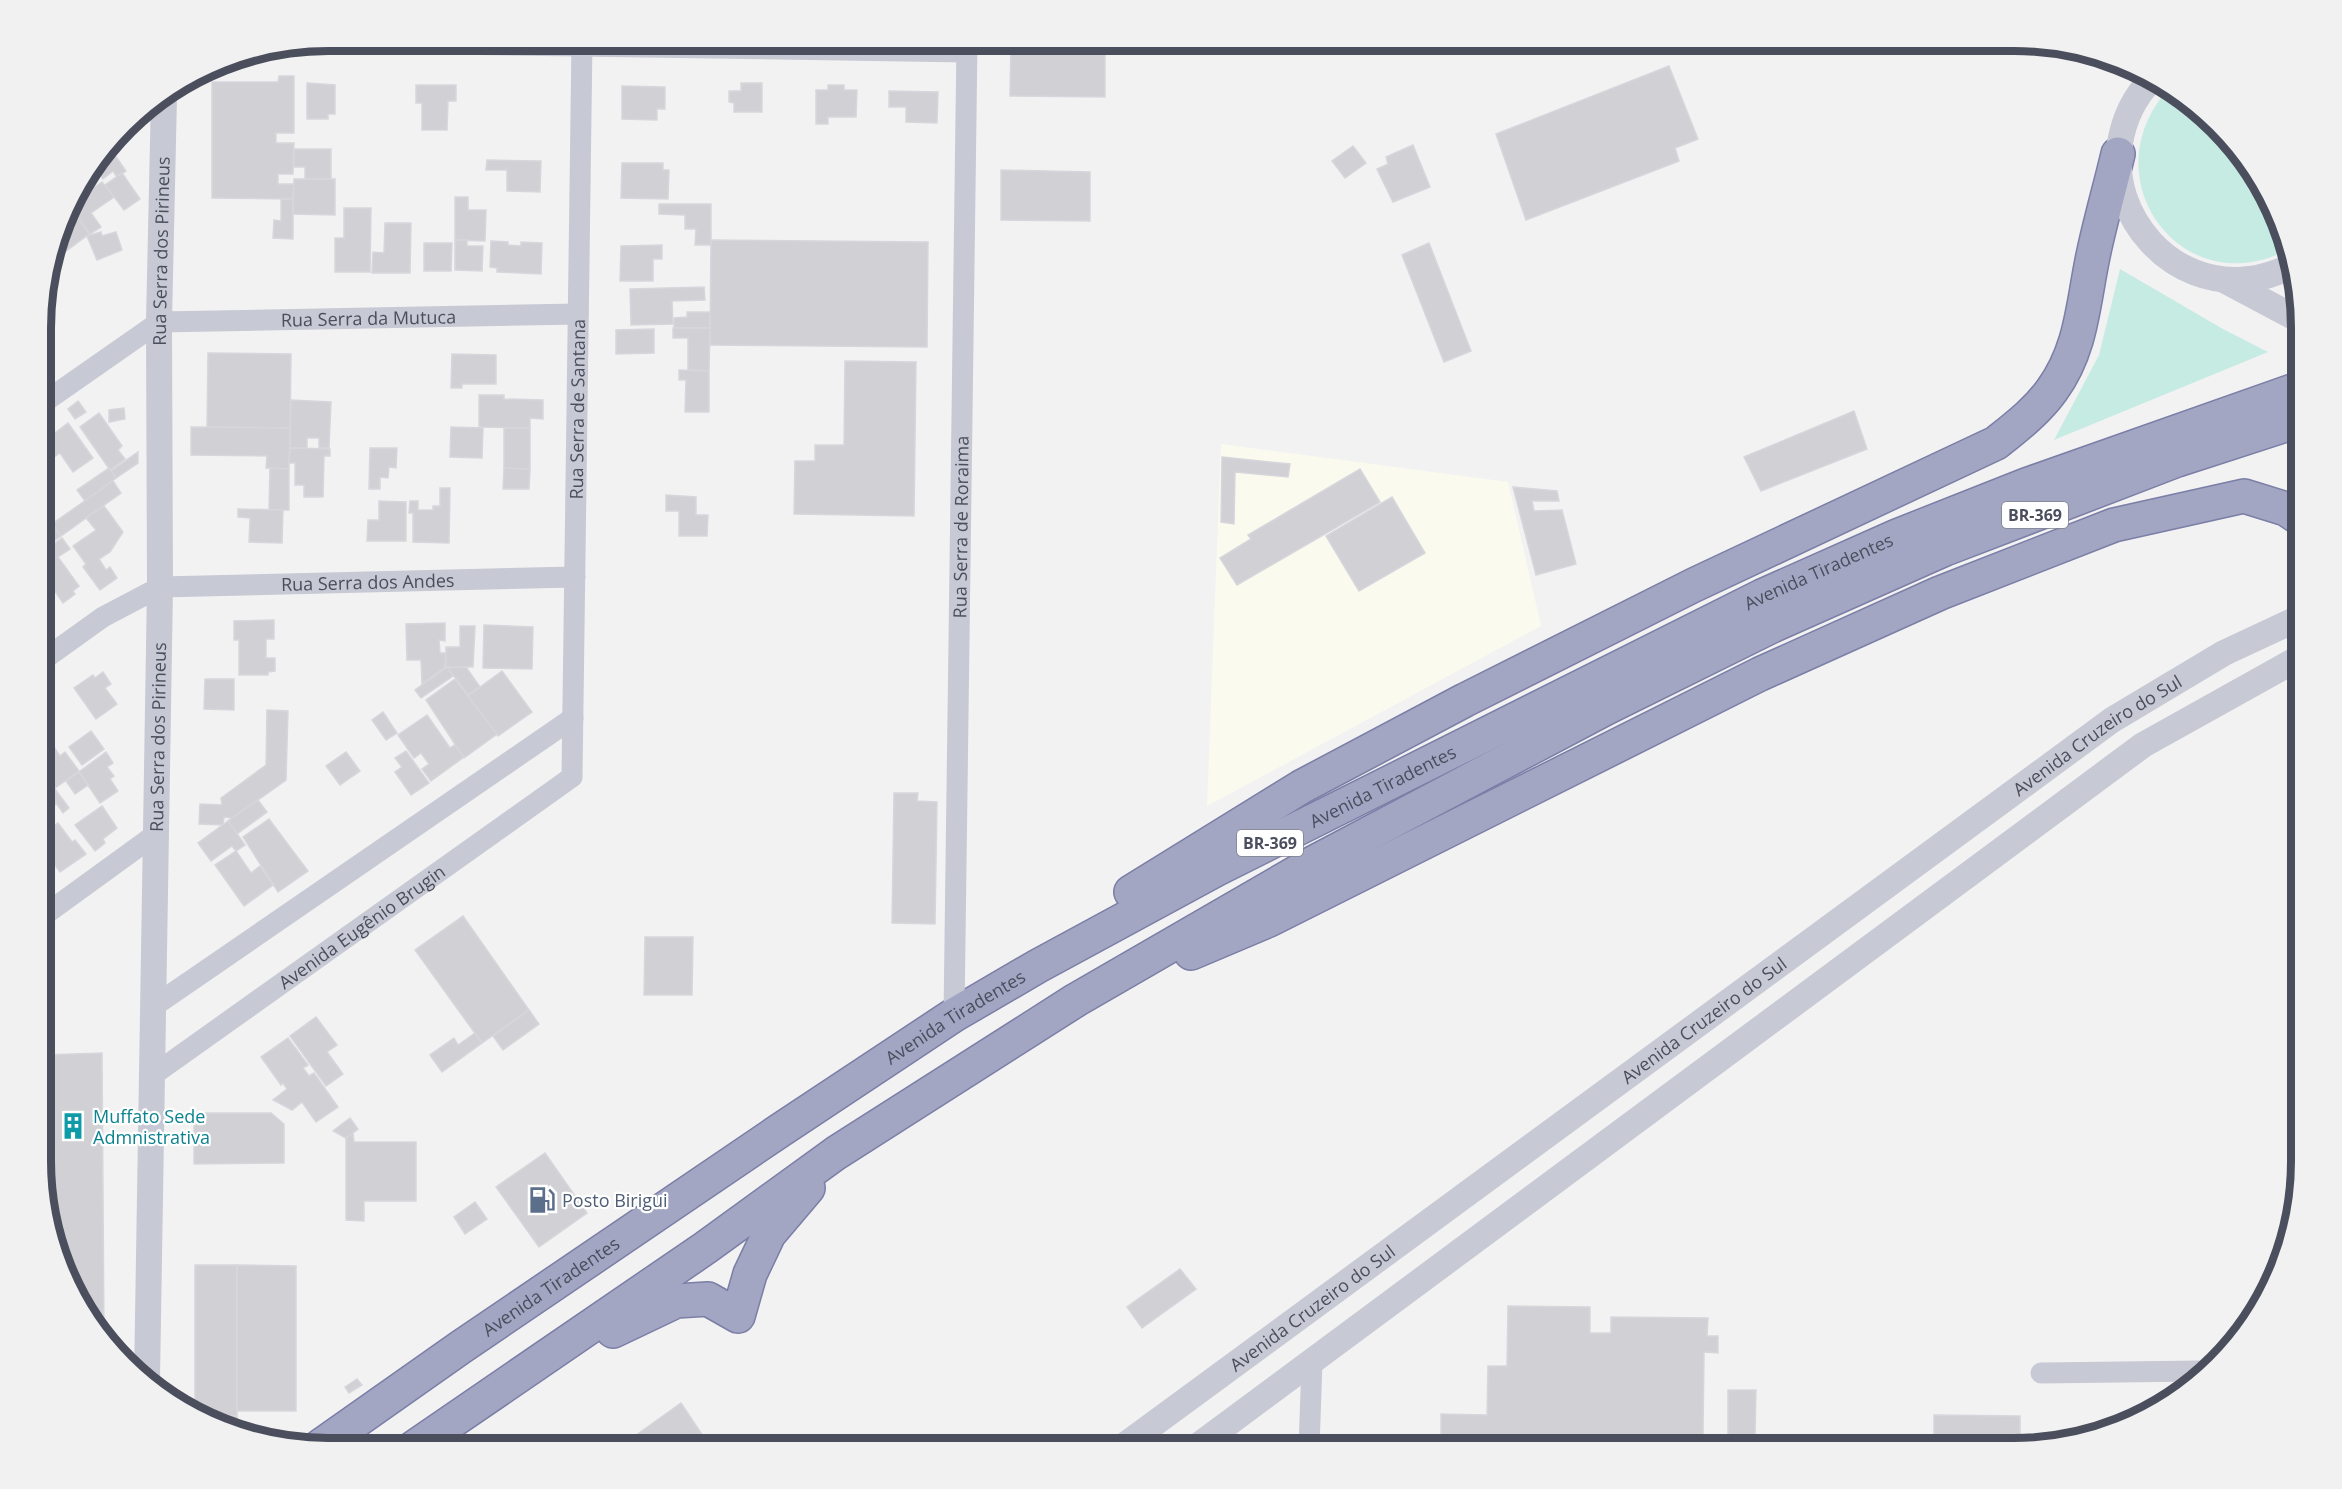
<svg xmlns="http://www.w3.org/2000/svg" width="2342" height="1489" viewBox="0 0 2342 1489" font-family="'Open Sans',sans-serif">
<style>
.commercial{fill:#fafbee}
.green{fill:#c6ebe3}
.building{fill:#d0d0d5;stroke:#d7d6dc;stroke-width:1.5}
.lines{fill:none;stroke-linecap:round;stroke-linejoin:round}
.trunk-casing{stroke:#7b7ea6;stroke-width:36}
.minor{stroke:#c7c9d4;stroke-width:21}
.tertiary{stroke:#c7c9d4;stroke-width:26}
.trunk{stroke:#a2a6c3;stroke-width:33}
.labels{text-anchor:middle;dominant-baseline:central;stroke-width:4.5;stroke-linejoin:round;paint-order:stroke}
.shield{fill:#fff;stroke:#81838e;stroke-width:1.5}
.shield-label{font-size:16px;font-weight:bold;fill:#4b4e5d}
.street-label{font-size:18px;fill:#4b4e5d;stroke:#fff}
.culture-label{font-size:18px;fill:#0d838f;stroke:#fff;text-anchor:start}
.service-label{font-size:18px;fill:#4e5e75;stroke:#fff;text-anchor:start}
.rim{fill:none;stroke:#4b4e5d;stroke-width:8}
</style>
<rect width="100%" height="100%" fill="#f3f2f2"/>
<!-- commercial -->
<polygon class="commercial" points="1221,444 1508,482 1541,626 1207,806"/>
<!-- green -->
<g class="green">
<path d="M2170,87L2263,185L2283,252C2180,302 2088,176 2170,87Z"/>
<polygon points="2120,269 2223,329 2268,352 2054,440 2099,355"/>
</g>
<!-- building -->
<g class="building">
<polygon points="1011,41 1105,41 1105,97 1010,96"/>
<polygon points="1669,66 1698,139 1675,148 1679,161 1526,220 1496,134"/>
<polygon points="279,76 294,76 294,133 276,133 276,143 294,143 293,174 278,174 278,184 294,184 293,199 212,198 212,82 278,82"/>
<polygon points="307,83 335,85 335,114 328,114 328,119 307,119"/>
<polygon points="741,83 762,83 762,112 734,112 734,103 729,102 729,91 741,91"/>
<polygon points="416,85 456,85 456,101 448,101 447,130 422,130 422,103 416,103"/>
<polygon points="828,85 844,85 844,90 857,90 856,117 828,117 828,124 816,124 816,90 828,90"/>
<polygon points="622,86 665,87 665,109 657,109 657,120 622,119"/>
<polygon points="889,91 938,92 937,123 906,122 906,107 889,107"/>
<polygon points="1413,145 1430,187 1393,202 1377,169 1388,164 1386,157"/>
<polygon points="1353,146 1366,163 1345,178 1332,161"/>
<polygon points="110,148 126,171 117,177 113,171 103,179 95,168"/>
<polygon points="294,149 331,149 331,179 305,179 305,167 294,167"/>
<polygon points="487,160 541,161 540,192 507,191 507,170 486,170"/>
<polygon points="622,163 663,163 663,170 669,170 668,199 621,198"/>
<polygon points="1001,170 1090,172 1090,221 1001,220"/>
<polygon points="122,173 140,199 124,210 105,185"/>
<polygon points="294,179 335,179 335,215 293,214"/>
<polygon points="102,182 114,197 91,213 101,227 90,234 69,205"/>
<polygon points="455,197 468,197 468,210 486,210 485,241 455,240"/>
<polygon points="281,199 293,199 293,239 273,238 274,220 281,221"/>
<polygon points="659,204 711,204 711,245 695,245 696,229 685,229 685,215 659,214"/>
<polygon points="344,208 371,208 370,272 335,272 335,238 344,238"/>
<polygon points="76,215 89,234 54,260 63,224"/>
<polygon points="385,223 411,223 410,273 372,273 373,252 384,253"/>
<polygon points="101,232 102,236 116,232 122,250 97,260 87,236"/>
<polygon points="455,240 467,240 467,246 483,246 482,271 455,270"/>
<polygon points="711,240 928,242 927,347 710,345"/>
<polygon points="491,241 508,242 508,245 521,246 521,242 542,243 541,274 497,272 497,268 490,267"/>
<polygon points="424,243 452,243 451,271 424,271"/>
<polygon points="1429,243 1471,351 1444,362 1402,255"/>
<polygon points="662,245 662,259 653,259 653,281 620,281 621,246"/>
<polygon points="704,287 705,300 672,301 673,324 631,325 630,289"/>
<polygon points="687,312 710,312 710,328 674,328 674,318 687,317"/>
<polygon points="43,324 53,339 43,347"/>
<polygon points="673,328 710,328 709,371 688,370 688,338 673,338"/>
<polygon points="654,329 654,353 616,354 616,330"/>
<polygon points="208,353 291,354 290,428 207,427"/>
<polygon points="452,354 496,355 496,384 462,384 462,388 451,388"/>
<polygon points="845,361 916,362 914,516 794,514 795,461 815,461 815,445 844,445"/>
<polygon points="679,370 709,371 709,412 685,412 686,380 679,380"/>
<polygon points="479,395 504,395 504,399 543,400 543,419 530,418 530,428 479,427"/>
<polygon points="291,400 331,402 329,448 319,448 319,438 307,438 307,448 290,448"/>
<polygon points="78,401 86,412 75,419 68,409"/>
<polygon points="124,408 125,419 109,422 109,410"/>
<polygon points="1854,411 1867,449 1761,491 1744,457"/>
<polygon points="99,413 122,446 118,450 125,459 110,470 80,427"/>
<polygon points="68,423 93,458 73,472 60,453 54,457 43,442"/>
<polygon points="191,427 290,428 289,469 266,468 267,456 191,455"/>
<polygon points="451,427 483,428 482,458 450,457"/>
<polygon points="504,428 530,428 530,469 504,468"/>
<polygon points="290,448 330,449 330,456 324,456 323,497 304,497 304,485 295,485 295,463 289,463"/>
<polygon points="370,448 397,448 396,468 389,467 388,478 380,477 380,489 369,489"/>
<polygon points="138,452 138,463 116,478 111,471"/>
<polygon points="1222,457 1290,464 1288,477 1235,472 1234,524 1221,522"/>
<polygon points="109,468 116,478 85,501 77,490"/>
<polygon points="270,468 289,469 289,510 269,510"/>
<polygon points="504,468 530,469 529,489 503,489"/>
<polygon points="1360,469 1380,502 1237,585 1220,558 1251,539 1248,535"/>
<polygon points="113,481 121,493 61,536 52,524"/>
<polygon points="1513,487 1557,491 1559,501 1532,501 1534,511 1562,510 1576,564 1536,575"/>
<polygon points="440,488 450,488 449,543 413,542 413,513 409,513 410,501 418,501 418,510 433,510 433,506 440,506"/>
<polygon points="666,495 696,497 696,515 708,515 707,536 679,536 679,511 666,511"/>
<polygon points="1392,497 1425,553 1359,591 1326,536"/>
<polygon points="379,501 406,502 406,541 367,541 368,520 379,520"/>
<polygon points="104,506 123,532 110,552 99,559 106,570 110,567 117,578 100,590 83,567 86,564 73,546 96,530 86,518"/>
<polygon points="238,509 283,510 282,543 249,542 250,518 238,517"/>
<polygon points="52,524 61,536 43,548 43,530"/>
<polygon points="62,538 70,549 58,557 79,586 73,591 75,594 63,603 43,574 43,552"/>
<polygon points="274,620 274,639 266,639 266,658 275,658 275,671 268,672 268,675 239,675 239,640 234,640 234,621"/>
<polygon points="445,623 445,641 439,640 440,653 446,653 445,667 422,684 421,660 407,660 406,624"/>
<polygon points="484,625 533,627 532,669 483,668"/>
<polygon points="460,626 475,626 473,667 446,667 446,647 460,647"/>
<polygon points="447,667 453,676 421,698 415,690"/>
<polygon points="466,667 480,687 468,695 448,668"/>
<polygon points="502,671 532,712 498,736 468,696"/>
<polygon points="103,672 111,684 105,688 117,704 96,719 74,688 93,675 95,678"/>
<polygon points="205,679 234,679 234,710 204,709"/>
<polygon points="455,679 497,734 464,758 426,700"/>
<polygon points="267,710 288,711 286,780 233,818 224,817 223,825 199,824 200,804 222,805 221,798 266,765"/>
<polygon points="383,712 397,733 386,740 372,720"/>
<polygon points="427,715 450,748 455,745 464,757 431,781 422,769 429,764 421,753 414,758 398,735"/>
<polygon points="43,731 60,756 65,752 79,771 48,793 43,785 43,772 45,771 43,768"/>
<polygon points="91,731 104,749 82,765 69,747"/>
<polygon points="406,751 429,783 411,795 395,772 402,767 395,758"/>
<polygon points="106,752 113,763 107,767 114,776 110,779 118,791 100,803 79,772"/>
<polygon points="346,752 360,771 340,785 326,766"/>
<polygon points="79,772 88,785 75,794 66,781"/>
<polygon points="55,789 69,808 63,813 49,793"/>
<polygon points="48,793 56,804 43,813 43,797"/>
<polygon points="894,793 918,793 917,801 937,802 935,924 892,923"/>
<polygon points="258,800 267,812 237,834 228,821"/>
<polygon points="102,806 117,828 103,839 105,843 95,851 75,825"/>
<polygon points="269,819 308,871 278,892 243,837"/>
<polygon points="228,821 245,845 236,851 232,846 211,861 198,843"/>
<polygon points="58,823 72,842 75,840 86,854 60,872 43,849 43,834"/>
<polygon points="236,851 251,873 260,866 273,885 244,906 215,865"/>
<polygon points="463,916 529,1010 482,1043 415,950"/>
<polygon points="645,937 693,937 692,995 644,995"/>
<polygon points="529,1010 539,1024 503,1050 493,1036"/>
<polygon points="316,1017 337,1045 327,1052 343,1074 326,1086 290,1036"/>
<polygon points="475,1033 482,1043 442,1072 430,1055 454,1038 458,1045"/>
<polygon points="288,1038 308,1065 303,1068 309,1076 314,1073 338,1107 316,1122 302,1102 292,1110 273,1100 287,1089 283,1083 281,1085 261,1057"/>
<polygon points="102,1053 104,1336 89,1320 43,1198 43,1055"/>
<polygon points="194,1113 271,1113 284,1124 284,1163 194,1164"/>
<polygon points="350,1118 358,1129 346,1138 333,1131"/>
<polygon points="353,1133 354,1142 416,1142 416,1201 364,1201 364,1221 346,1220 346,1138"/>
<polygon points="545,1153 587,1213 539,1247 496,1187"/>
<polygon points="475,1202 487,1219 465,1234 454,1217"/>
<polygon points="195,1265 237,1265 237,1416 204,1416 195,1412"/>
<polygon points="237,1265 296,1266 296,1411 237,1411"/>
<polygon points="1180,1269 1196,1289 1142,1328 1127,1307"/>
<polygon points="1508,1306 1590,1307 1590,1333 1611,1333 1611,1317 1708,1318 1707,1336 1718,1336 1718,1353 1704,1352 1703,1435 1728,1435 1728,1390 1756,1390 1755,1435 1772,1435 1772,1448 1441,1448 1441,1414 1487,1415 1488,1366 1507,1366"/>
<polygon points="357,1379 362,1385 349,1393 345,1387"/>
<polygon points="681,1403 711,1448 618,1448"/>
<polygon points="1934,1415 2020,1416 2020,1440 2013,1440 2013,1448 1921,1448 1921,1437 1934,1437"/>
<polygon points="204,1416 237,1416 237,1431"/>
</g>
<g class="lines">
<defs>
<g id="trunk">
<path d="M1131,892L1301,787L1465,700L1694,585L1996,443C2016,427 2037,411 2052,390C2082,349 2083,303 2093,256C2100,222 2110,188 2118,154"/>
<polyline points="1191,953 1269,920 1760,674 1940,593 2114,525 2244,496 2286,509 2301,519"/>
<polyline points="613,1331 676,1301 708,1299 738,1316 750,1274 769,1234 808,1188"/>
<path id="s7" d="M319,1447L461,1347L779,1131L954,1015L1038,966L1217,869L1762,596L1897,536L2026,485L2301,388"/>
<polyline points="413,1448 705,1248 836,1153 1076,1000 1313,863 1608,707 1774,625 1945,549 2177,460 2301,420"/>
</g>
</defs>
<!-- trunk casing -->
<use href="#trunk" class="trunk-casing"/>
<!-- minor -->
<g class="minor">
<polyline points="322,42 967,52"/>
<path id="s1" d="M43,403L159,322L578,314"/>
<path id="s2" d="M43,660L103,617L160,587L575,577"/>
<polyline points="43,916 156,834"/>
<polyline points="154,1006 573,718"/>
<path id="s3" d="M954,1015L967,41"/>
<path id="s4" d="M153,1075L572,777L582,41"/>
<polyline points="2041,1373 2199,1371"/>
<polyline points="1309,1448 1312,1362"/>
</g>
<!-- tertiary -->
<g class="tertiary">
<path d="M2152,79C2135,96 2124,119 2120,143C2108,217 2172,289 2249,279C2263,278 2275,273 2288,268"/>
<polyline points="2224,280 2301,321"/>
<path id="s5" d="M147,1379L160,587L159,322L164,96"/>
<path id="s6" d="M1121,1448L2112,720L2224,653L2301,617"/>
<polyline points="1195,1448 2143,745 2301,657"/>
</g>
<!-- trunk -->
<use href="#trunk" class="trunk"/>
</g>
<!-- icons -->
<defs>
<symbol id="building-bare" viewBox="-9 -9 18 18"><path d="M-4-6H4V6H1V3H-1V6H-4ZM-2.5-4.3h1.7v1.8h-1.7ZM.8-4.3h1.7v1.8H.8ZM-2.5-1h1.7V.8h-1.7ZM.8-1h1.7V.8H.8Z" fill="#0f9aa8" stroke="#fff" stroke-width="2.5" paint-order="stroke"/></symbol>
<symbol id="fuel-bare" viewBox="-9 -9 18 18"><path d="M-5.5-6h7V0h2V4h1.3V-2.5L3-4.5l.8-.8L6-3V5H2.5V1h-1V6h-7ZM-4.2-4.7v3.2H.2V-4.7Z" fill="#5c6f8a" stroke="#fff" stroke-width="2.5" paint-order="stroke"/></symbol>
</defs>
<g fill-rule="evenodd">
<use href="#building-bare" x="54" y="1107" width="38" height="38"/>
<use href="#fuel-bare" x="523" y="1181" width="38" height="38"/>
</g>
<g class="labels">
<!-- shield labels -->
<g class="shield">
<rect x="2002" y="502" width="66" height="26" rx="4.5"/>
<rect x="1237" y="830" width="66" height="26" rx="4.5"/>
</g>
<g class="shield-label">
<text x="2035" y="515">BR-369</text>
<text x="1270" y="843">BR-369</text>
</g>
<!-- street labels -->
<g class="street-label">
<text stroke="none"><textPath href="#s5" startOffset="1128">Rua Serra dos Pirineus</textPath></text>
<text stroke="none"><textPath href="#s1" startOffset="351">Rua Serra da Mutuca</textPath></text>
<text stroke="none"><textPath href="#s4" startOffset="882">Rua Serra de Santana</textPath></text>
<text stroke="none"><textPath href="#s3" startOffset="488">Rua Serra de Roraima</textPath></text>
<text stroke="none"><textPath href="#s7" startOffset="1740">Avenida Tiradentes</textPath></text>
<text stroke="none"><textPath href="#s2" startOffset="346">Rua Serra dos Andes</textPath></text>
<text stroke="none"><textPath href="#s6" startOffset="1209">Avenida Cruzeiro do Sul</textPath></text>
<text stroke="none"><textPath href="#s5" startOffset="642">Rua Serra dos Pirineus</textPath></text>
<text stroke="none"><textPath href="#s7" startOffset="1254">Avenida Tiradentes</textPath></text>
<text stroke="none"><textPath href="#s4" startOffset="256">Avenida Eugênio Brugin</textPath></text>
<text stroke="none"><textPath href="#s7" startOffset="768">Avenida Tiradentes</textPath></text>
<text stroke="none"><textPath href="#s6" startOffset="723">Avenida Cruzeiro do Sul</textPath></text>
<text stroke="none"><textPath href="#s7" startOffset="282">Avenida Tiradentes</textPath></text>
<text stroke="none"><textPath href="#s6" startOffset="237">Avenida Cruzeiro do Sul</textPath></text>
</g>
<!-- culture labels -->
<g class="culture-label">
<text x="93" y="1116">Muffato Sede<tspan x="93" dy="21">Admnistrativa</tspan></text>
</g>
<!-- service labels -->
<g class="service-label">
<text x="562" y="1200">Posto Birigui</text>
</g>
</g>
<!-- crop -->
<path d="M0 0H2342V1489H0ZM328 51H2014A277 277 0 0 1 2291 328V1161A277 277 0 0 1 2014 1438H328A277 277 0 0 1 51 1161V328A277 277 0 0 1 328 51Z" fill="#f1f1f2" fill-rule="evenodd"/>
<path class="rim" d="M328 51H2014A277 277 0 0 1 2291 328V1161A277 277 0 0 1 2014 1438H328A277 277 0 0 1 51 1161V328A277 277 0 0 1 328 51Z"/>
</svg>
